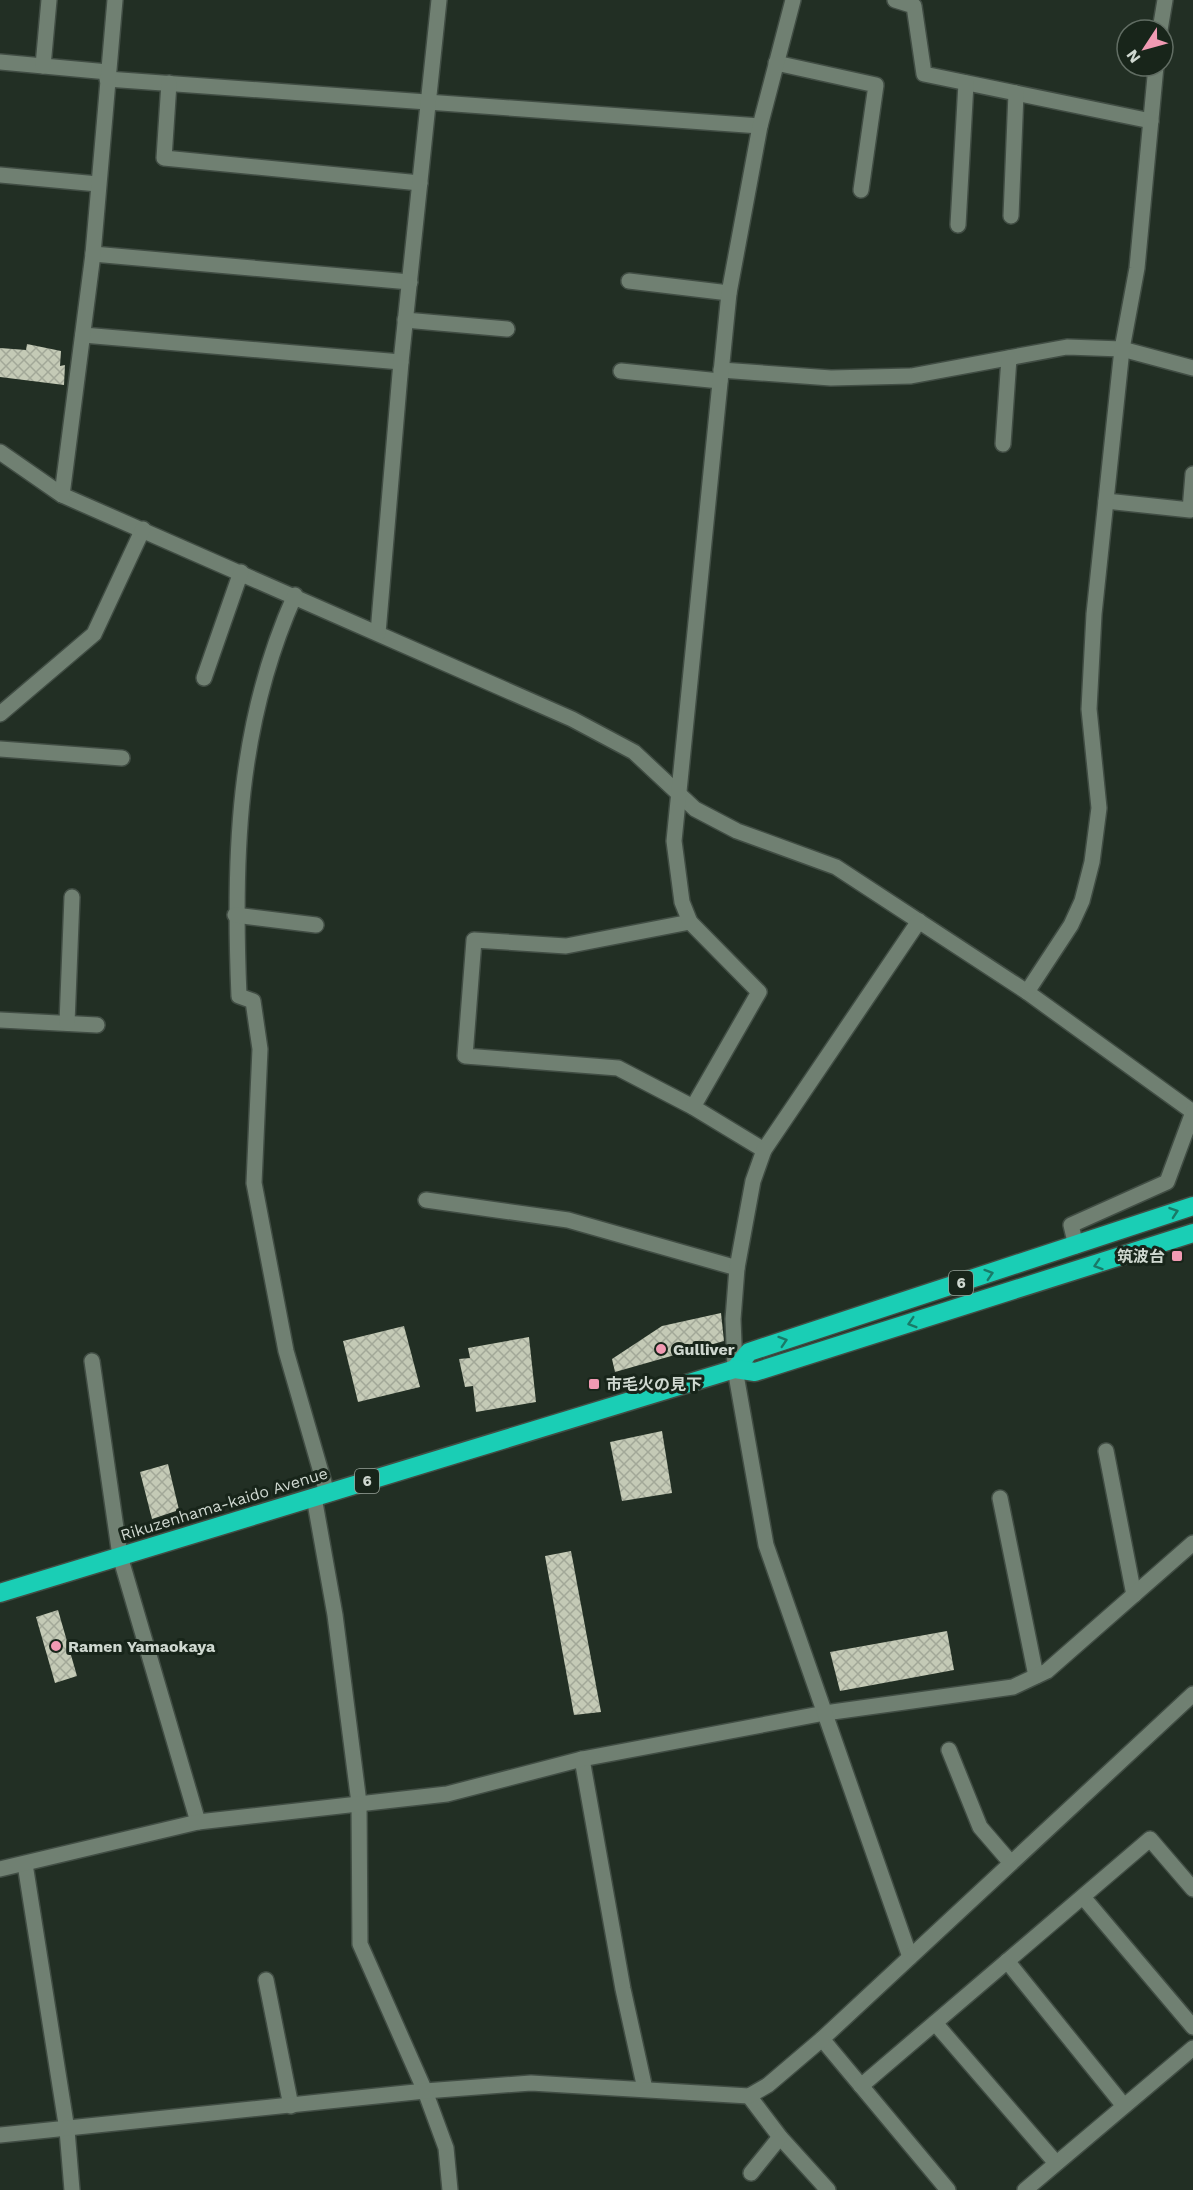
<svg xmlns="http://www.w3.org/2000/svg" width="1193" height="2190" viewBox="0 0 1193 2190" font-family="'Work Sans','Noto Sans JP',sans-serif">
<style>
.building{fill:url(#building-cross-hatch)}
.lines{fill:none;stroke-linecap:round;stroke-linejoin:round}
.minor-casing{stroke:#414d44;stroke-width:18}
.highway-casing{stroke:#414d44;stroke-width:21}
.minor{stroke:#708072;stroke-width:15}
.highway{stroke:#1aceb5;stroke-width:18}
.oneway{stroke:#197a68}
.poi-dot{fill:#f19ab3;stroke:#18251a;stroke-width:2}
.labels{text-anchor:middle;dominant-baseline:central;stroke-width:6;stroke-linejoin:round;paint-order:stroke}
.shield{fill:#18251a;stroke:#98a299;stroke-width:1.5}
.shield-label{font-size:15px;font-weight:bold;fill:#cfd8d0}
.poi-label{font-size:16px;font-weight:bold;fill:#cfd8d0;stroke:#18251a;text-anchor:start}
.street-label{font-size:16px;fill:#cfd8d0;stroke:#18251a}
</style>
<defs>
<pattern id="building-cross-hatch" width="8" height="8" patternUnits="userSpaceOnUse" patternTransform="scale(1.5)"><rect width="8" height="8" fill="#c4cab6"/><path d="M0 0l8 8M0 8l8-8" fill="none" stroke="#a2a898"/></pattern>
</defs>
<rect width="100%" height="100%" fill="#222f24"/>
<!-- building -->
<g class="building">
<polygon points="27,344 61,351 60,366 65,365 64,385 0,377 0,348 26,350"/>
<polygon points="721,1313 724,1341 615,1372 612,1359 662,1326"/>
<polygon points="404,1326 420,1387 358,1402 343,1341"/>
<polygon points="529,1337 536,1402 476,1412 473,1386 465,1387 459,1359 470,1358 468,1348"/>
<polygon points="662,1431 672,1493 622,1501 610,1442"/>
<polygon points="168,1464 179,1510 152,1519 140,1472"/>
<polygon points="571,1551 601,1712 574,1715 545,1556"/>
<polygon points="58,1610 77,1676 55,1683 36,1617"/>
<polygon points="947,1631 954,1670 840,1691 830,1652"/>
</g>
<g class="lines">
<defs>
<g id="minor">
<polyline points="895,0 914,6 924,74 1151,121"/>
<polyline points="1160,30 1165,0"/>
<polyline points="0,62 108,72"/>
<polyline points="776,63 876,85 861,190"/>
<polyline points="43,66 49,0"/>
<polyline points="107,79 760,126"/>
<polyline points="169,83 164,158 420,183"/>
<polyline points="0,175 98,184"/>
<polyline points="1011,216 1016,93"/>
<polyline points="958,225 966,83"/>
<polyline points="93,254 410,282"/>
<polyline points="629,281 729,293"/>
<polyline points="405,320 507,329"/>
<polyline points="83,335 401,362"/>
<polyline points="721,370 831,378 911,376 1067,347 1122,349 1193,368"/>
<polyline points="621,371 720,381"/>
<polyline points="1003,444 1009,358"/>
<polyline points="0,452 62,495 572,719 634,752 695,809 737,831 836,867 1027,992 1193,1112"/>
<polyline points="62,495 93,254 115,0"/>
<polyline points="1106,501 1190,510 1193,474"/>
<path d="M295,595C237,724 233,857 239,996L253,1001L260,1049L254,1183L286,1351L327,1493"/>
<polyline points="378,633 401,362 439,0"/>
<polyline points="204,678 241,572"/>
<polyline points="0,714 94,634 143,529"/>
<polyline points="0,749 122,758"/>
<polyline points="235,915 316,925"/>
<polyline points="690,922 566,946 474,940 465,1056 618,1068 693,1107 764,1150"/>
<polyline points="1027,992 1071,925 1082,901 1092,862 1099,808 1089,709 1094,614 1122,349 1137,268 1156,66"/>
<polyline points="0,1020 97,1025"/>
<polyline points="67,1023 72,897"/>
<polyline points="693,1107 759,992 690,922 682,902 674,841 729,293 760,126 793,0"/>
<polyline points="426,1200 568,1220 737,1268"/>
<polyline points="1076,1246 1071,1225 1167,1182 1193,1112"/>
<polyline points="92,1361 120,1556 198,1822"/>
<polyline points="1106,1451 1134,1595"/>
<polyline points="314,1497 335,1615 359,1803 360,1944 425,2091 446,2148 450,2190"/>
<polyline points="1000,1498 1036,1676"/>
<polyline points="949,1750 980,1827 1011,1863"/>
<polyline points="582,1759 623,1989 645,2089"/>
<polyline points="25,1864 67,2130 72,2190"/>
<polyline points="0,1869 198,1822 447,1794 582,1759 825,1713 1013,1687 1047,1671 1193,1543"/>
<polyline points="1083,1897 1193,2027"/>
<polyline points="910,1957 766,1545 735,1369 733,1319 737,1268 753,1181 764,1150 919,921"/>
<polyline points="1007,1961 1124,2106"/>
<polyline points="266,1980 291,2106"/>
<polyline points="935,2023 1056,2163"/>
<polyline points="822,2039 948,2190"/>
<polyline points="861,2086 1150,1839 1193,1889"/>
<polyline points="749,2096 780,2137 828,2190"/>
<polyline points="0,2135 425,2091 531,2083 749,2096 768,2085 822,2039 1193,1694"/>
<polyline points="751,2173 780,2137"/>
<polyline points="1025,2190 1193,2048"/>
</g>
<g id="highway">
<polyline points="735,1369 749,1352 1193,1206"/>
<polyline points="0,1593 735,1369 755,1372 1193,1233"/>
</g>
</defs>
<!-- minor casing -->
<use href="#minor" class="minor-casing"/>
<!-- highway casing -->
<use href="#highway" class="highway-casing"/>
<!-- minor -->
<use href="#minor" class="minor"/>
<!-- highway -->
<use href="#highway" class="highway"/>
</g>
<!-- one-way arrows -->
<defs><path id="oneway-chevron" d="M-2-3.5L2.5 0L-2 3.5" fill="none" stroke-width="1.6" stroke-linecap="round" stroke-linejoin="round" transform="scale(1.5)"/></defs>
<g class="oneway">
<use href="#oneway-chevron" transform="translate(1174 1212) rotate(-19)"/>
<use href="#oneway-chevron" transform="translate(1098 1265) rotate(162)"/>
<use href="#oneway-chevron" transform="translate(989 1274) rotate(-18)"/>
<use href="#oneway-chevron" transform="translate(912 1323) rotate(163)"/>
<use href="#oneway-chevron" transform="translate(783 1341) rotate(-18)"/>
</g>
<!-- markers -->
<g class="poi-dot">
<rect x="1171" y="1250" width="12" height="12" rx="3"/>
<circle cx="661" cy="1349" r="6"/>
<rect x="588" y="1378" width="12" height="12" rx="3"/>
<circle cx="56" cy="1646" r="6"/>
</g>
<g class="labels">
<!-- shield labels -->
<g class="shield">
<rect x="949" y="1271" width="24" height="24" rx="4.5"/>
<rect x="355" y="1469" width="24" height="24" rx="4.5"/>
</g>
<g class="shield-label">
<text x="961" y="1283">6</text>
<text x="367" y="1481">6</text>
</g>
<!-- poi labels -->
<g class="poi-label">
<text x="1165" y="1256" text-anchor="end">筑波台</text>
<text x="673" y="1349">Gulliver</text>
<text x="606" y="1384">市毛火の見下</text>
<text x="68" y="1646">Ramen Yamaokaya</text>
</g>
<!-- street labels -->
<g class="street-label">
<text transform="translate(224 1504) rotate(-17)">Rikuzenhama-kaido Avenue</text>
</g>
</g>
<!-- north arrow -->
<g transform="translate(1145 48) rotate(234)"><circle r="28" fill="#18251a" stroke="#616d63" stroke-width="1.5"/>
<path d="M0-4.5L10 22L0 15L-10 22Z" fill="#f19ab3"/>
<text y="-9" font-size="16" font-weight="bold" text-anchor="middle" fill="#cfd8d0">N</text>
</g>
</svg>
